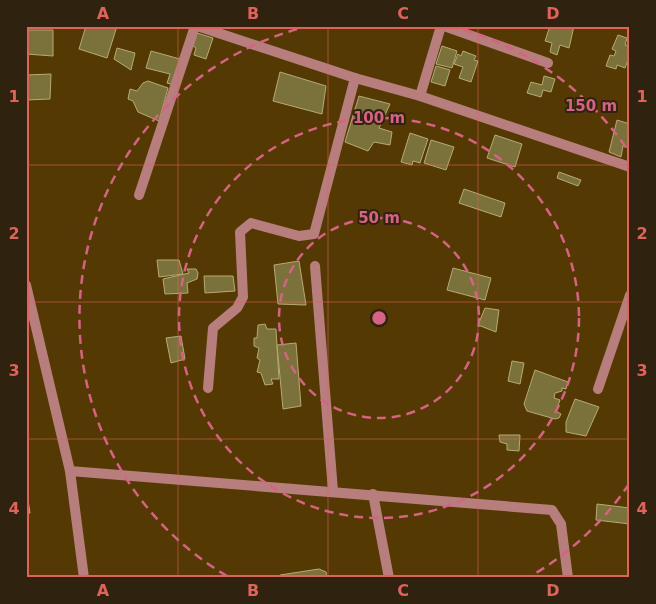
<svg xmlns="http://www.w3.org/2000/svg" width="656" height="604" viewBox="0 0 656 604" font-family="'DejaVu Sans',sans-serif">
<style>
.building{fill:#7b713b;stroke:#b6ab74}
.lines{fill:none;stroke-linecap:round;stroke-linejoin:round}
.street{stroke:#b87d7d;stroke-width:10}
.grid{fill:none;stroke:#e1625b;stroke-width:1;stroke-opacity:0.55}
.ring{fill:none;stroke:#d66284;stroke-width:2.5;stroke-dasharray:9 6}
.centre{fill:#d66284;stroke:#2f230f;stroke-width:2.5}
.ring-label{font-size:15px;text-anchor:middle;font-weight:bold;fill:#d66284;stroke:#2f230f;stroke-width:4;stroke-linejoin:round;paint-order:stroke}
.neatline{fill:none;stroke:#e1625b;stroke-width:2}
.grid-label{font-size:16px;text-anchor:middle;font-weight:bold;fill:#e1625b}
</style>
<rect width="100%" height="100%" fill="#543903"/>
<!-- building -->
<g class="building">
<polygon points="86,26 117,26 107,58 79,49"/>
<polygon points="550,26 574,26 569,48 560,45 557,55 550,52 552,43 545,41"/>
<polygon points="26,30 53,30 53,56 26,54"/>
<polygon points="197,33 213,38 206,59 194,55 196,48 193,46"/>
<polygon points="618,35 627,38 625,45 630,46 630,60 628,60 625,68 617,65 616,69 606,66 610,55 614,56 616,51 612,49"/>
<polygon points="442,46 457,51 452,68 436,64"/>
<polygon points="117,48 135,53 131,70 114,59"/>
<polygon points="151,51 180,59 173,85 167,83 170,74 146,68"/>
<polygon points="463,51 476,56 474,60 478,61 471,82 459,78 463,67 454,64 458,54 461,56"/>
<polygon points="436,66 450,70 445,86 431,82"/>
<polygon points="280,72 326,86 322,114 273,101"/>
<polygon points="51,74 50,99 26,100 26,75"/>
<polygon points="544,76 555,79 551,92 543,90 541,97 527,93 531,82 542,85"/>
<polygon points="148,81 168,88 159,121 138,112 133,101 128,99 130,89 137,91 143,83"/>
<polygon points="359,96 390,104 379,128 392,132 390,145 374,142 368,151 345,142"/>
<polygon points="617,120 630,124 630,148 623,146 621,157 609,152"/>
<polygon points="410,133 428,139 420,163 413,161 412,165 401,162"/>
<polygon points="495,135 522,144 515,167 487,158"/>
<polygon points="431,140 454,147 446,170 424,163"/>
<polygon points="559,172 581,180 578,186 557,178"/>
<polygon points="464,189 505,203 501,217 459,203"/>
<polygon points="157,260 179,260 183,274 159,277"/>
<polygon points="299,261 306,305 278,304 274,265"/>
<polygon points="453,268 491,278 485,300 447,290"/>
<polygon points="187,269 196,269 198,273 197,279 187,283 188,293 165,294 163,279 189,273"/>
<polygon points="204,276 233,276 235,291 205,293"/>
<polygon points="485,308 499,310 496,332 478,325"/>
<polygon points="265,324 267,329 276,329 279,379 271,379 273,384 265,385 261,373 257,372 260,360 257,358 259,348 254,346 254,338 257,338 258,325"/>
<polygon points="181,336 185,359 171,363 166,338"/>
<polygon points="296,343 301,406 283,409 277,345"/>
<polygon points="512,361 524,363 520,384 508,381"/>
<polygon points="535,370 568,382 566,389 562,388 562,391 555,393 554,398 560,400 556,411 561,414 559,418 555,419 527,411 524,404"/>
<polygon points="575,399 599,407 586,436 566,432 566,422"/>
<polygon points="499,435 520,435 519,451 507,450 507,444 500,442"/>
<polygon points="26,487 30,513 26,514"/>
<polygon points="597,504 630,508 630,524 596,520"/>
<polygon points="319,569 326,572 327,578 279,578 280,575"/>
</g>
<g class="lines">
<!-- street -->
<g class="street">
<polyline points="197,26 355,78 420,96 630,167"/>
<polyline points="444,26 548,63"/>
<polyline points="420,96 441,26"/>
<polyline points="139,195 195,26"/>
<polyline points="315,266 333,491"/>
<polyline points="26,285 70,471 84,578"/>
<polyline points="208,388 213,328 237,308 243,297 240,232 251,223 299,236 314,234 355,78"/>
<polyline points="598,389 630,295"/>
<polyline points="70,471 552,510 561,524 568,578"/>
<polyline points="373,494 389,578"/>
</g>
</g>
<!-- grid -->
<path class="grid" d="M178,26V578M328,26V578M478,26V578M26,165H630M26,302H630M26,439H630"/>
<!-- distance rings -->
<g class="ring">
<circle cx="379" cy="318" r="100"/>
<circle cx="379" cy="318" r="200"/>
<path d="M629 484A300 300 0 0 1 531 576M227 576A300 300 0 0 1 309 26M449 26A300 300 0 0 1 629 152"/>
</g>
<circle cx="379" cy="318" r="8" class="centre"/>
<g class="ring-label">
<text x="591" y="111">150 m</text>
<text x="379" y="123">100 m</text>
<text x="379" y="223">50 m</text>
</g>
<!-- border -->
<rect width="656" height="604" fill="none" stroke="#2f230f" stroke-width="55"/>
<rect x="28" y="28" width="600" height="548" class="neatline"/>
<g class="grid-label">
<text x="103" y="19">A</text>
<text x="253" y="19">B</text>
<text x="403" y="19">C</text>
<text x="553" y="19">D</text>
<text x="14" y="102">1</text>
<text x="642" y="102">1</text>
<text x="14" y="239">2</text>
<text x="642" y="239">2</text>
<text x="14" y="376">3</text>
<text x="642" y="376">3</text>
<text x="14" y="514">4</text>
<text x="642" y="514">4</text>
<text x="103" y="596">A</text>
<text x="253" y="596">B</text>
<text x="403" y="596">C</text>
<text x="553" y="596">D</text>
</g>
</svg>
